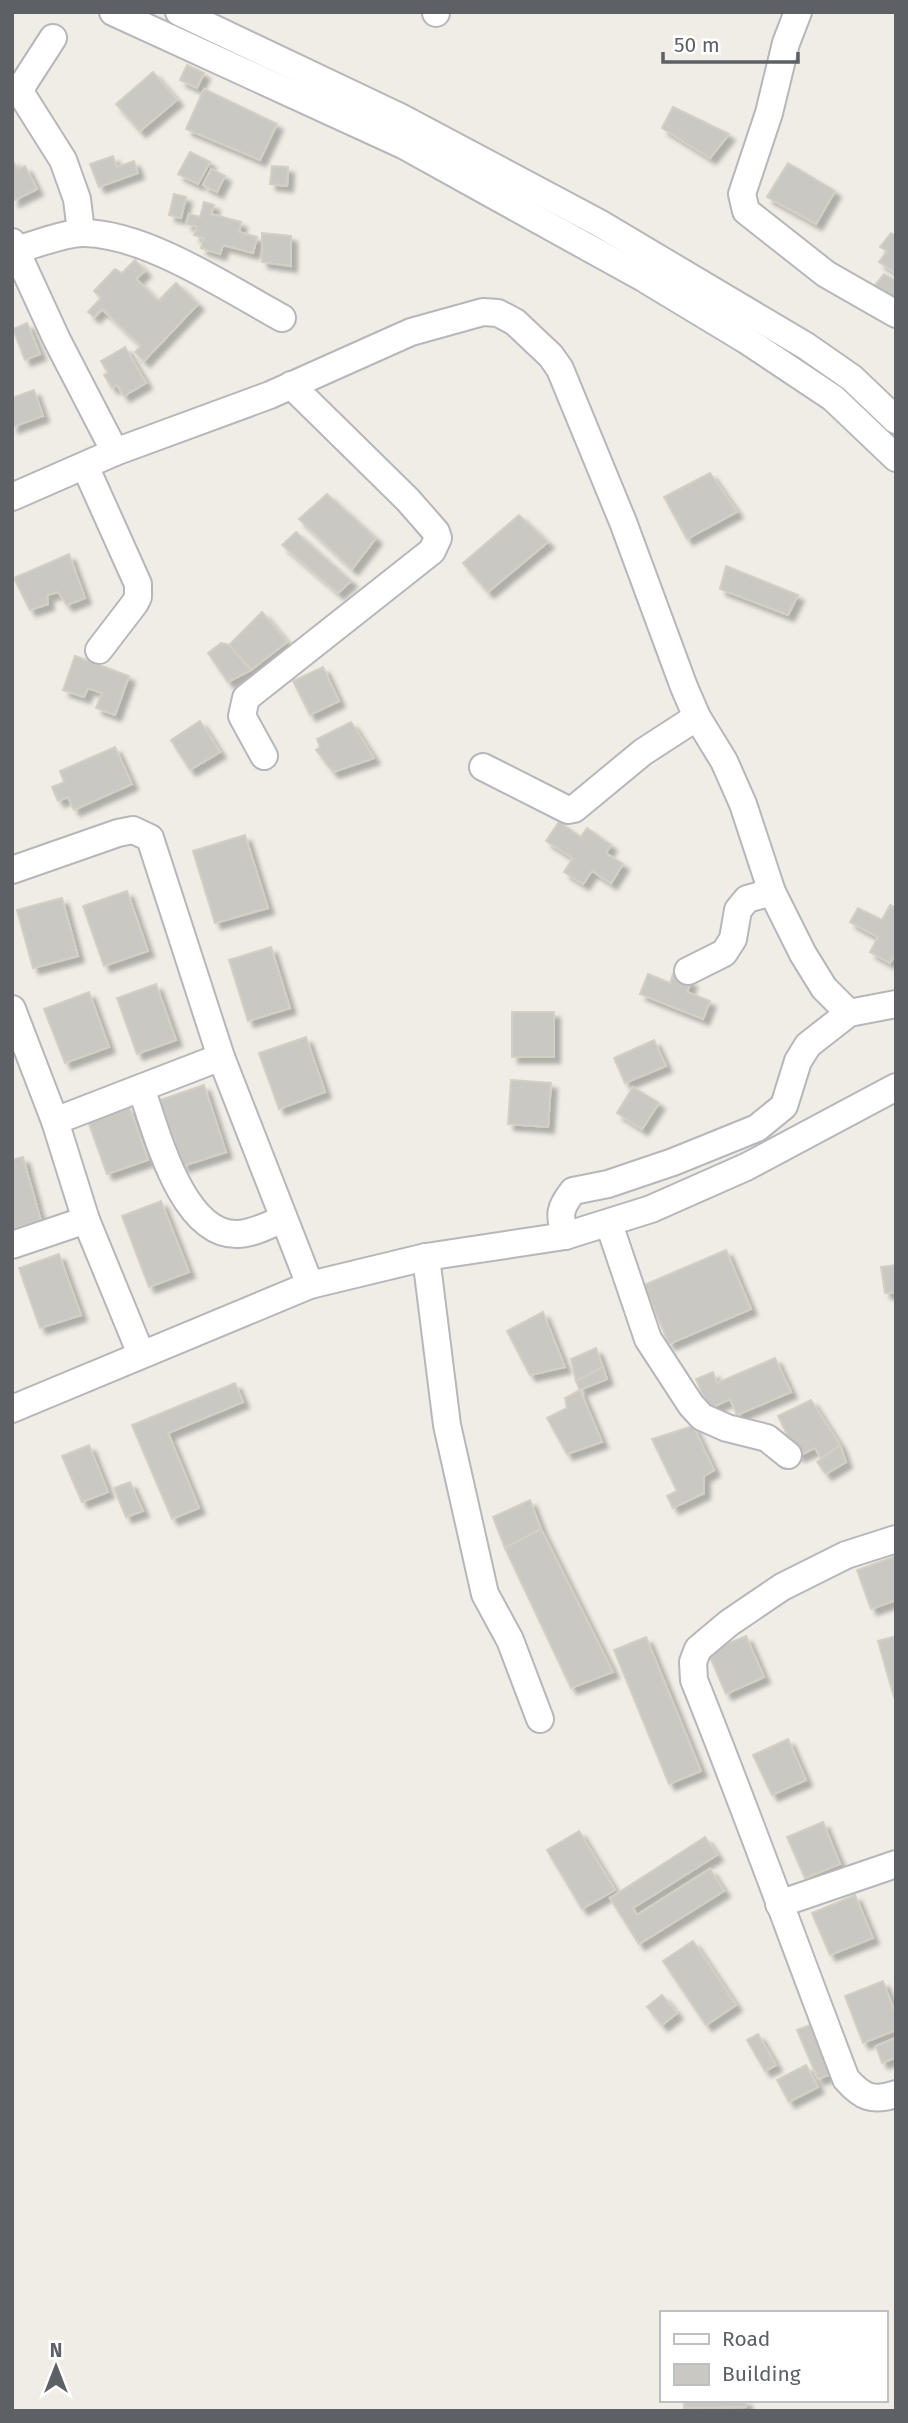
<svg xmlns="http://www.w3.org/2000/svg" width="908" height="2423" viewBox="0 0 908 2423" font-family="'Fira Sans',sans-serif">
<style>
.building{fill:#cac8c2;stroke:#d3cfc4;stroke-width:2;filter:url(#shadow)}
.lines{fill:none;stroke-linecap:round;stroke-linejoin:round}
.minor-casing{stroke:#b6b7bb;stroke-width:30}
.minor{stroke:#fff;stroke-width:26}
</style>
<defs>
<filter id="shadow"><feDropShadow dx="6" dy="6" stdDeviation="2" flood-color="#0004"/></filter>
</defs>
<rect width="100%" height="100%" fill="#efede5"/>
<!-- building -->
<g class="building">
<polygon points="187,65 204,73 197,88 180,80"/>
<polygon points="153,72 177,100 140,131 116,104"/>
<polygon points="204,89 277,124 260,160 186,129"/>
<polygon points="673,107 729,134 710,158 662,128"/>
<polygon points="190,152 210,162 198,184 178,174"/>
<polygon points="113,156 117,167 134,161 138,173 99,187 90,164"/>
<polygon points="12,159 18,170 25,166 37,189 13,201"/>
<polygon points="788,163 835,191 816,224 767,197"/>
<polygon points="272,166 288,167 287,186 270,184"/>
<polygon points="211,169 225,176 217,192 203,185"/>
<polygon points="174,194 186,197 181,218 169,215"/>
<polygon points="204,202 214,205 211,214 241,222 239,232 257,237 253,253 223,245 220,254 201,248 204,238 194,235 197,227 186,224 189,214 200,217"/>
<polygon points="262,233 291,236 291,266 262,262"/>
<polygon points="891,233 896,236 896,273 879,262 887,251 880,247"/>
<polygon points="135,260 145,271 136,279 158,301 176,283 198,304 144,361 135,352 141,346 102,309 94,317 88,312 101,298 94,291 115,269 122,273"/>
<polygon points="884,274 896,281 896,307 871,290"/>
<polygon points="27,323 40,354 25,360 13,329"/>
<polygon points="125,347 146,383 124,396 117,385 112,388 104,375 108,373 101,361"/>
<polygon points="34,390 43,416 12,427 12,398"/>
<polygon points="710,473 737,512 687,539 664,497"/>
<polygon points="327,494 376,538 352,569 299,519"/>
<polygon points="519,515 548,542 488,592 463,563"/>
<polygon points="296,532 351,581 338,593 282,545"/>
<polygon points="69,554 85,598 67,605 58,592 47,595 48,604 30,610 14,578"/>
<polygon points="726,566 798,595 788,615 720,589"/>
<polygon points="262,612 287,642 251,670 229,645"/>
<polygon points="221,643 229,645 251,670 228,682 208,653"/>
<polygon points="75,656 129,676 115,715 96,708 102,693 88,688 84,697 63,690"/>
<polygon points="323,667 339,701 310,715 293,681"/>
<polygon points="200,721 220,752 190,770 171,740"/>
<polygon points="351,722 374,758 333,772 316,750 320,747 317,739"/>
<polygon points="115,747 132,784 74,810 68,797 58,801 52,787 64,782 60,771"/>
<polygon points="559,822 581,837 587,828 611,845 606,853 623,864 611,883 592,871 583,884 564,872 573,858 546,841"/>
<polygon points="245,835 268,908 215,923 193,851"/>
<polygon points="127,891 148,951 104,966 83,906"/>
<polygon points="62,898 78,956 33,968 17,910"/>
<polygon points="890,905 896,908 896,953 890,963 870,952 878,937 850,922 858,908 882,920"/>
<polygon points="271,947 290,1008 248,1021 229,960"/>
<polygon points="648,974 670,983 673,974 691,981 687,992 710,1001 703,1019 640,994"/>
<polygon points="156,984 176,1040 137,1054 117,998"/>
<polygon points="89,992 109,1047 65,1063 44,1009"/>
<rect x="512" y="1012" width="42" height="45"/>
<polygon points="306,1037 325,1092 279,1109 259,1053"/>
<polygon points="654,1040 666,1066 625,1083 614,1058"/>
<polygon points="511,1080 551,1083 548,1127 508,1124"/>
<polygon points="204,1085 226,1152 183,1166 160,1100"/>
<polygon points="633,1087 659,1103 642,1129 617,1113"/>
<polygon points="129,1106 148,1160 107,1174 88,1121"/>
<polygon points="23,1157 41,1221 12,1229 12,1160"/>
<polygon points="161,1201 189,1272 149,1287 122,1216"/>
<polygon points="726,1250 751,1309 669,1344 644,1285"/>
<polygon points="59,1254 81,1315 40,1328 19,1268"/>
<polygon points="896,1265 896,1292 885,1293 881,1267"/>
<polygon points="543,1312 565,1367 530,1375 507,1331"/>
<polygon points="596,1348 603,1367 576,1381 571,1359"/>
<polygon points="775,1358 791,1392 737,1415 730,1399 709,1409 696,1379 713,1372 717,1383"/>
<polygon points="603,1367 607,1379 580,1390 576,1381"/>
<polygon points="235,1383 243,1402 168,1433 199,1508 172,1519 132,1425"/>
<polygon points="580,1390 602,1442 567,1454 547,1418 567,1408 565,1398"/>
<polygon points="811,1400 840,1445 821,1458 815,1448 798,1456 778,1416"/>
<polygon points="693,1426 714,1470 704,1476 704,1493 673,1508 667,1496 677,1491 652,1439"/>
<polygon points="89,1445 108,1492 82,1502 62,1456"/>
<polygon points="840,1445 846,1462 826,1474 817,1462"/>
<polygon points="130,1482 143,1511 126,1517 114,1488"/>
<polygon points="530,1500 541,1529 505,1548 493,1517"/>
<polygon points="541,1529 613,1672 571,1688 505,1548"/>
<polygon points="896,1556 896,1600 871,1609 857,1570"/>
<polygon points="746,1636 764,1677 726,1694 708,1652"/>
<polygon points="896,1636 896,1696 894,1697 878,1641"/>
<polygon points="646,1637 701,1771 669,1784 614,1650"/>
<polygon points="788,1739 806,1780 772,1795 753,1755"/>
<polygon points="823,1822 840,1864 805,1878 787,1837"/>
<polygon points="579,1831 615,1890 582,1909 547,1850"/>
<polygon points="705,1837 717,1855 633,1908 637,1915 710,1869 724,1891 639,1944 610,1898"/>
<polygon points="855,1895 873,1938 830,1955 812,1913"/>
<polygon points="693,1941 736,2005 706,2025 663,1961"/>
<polygon points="883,1981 896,2015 896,2030 863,2043 845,1996"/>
<polygon points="662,1995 677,2013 662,2025 647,2007"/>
<polygon points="810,2025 831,2074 818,2079 797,2030"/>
<polygon points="758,2034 776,2065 765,2071 747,2040"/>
<polygon points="896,2038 896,2057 882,2063 876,2046"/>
<polygon points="806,2065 818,2087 789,2102 777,2080"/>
<polygon points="684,2400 746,2400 746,2407 684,2408"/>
</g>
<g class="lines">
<defs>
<g id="minor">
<polyline points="113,12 403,145 645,279 746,340 833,398 896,458"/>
<polyline points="179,12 400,117 599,223 806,346 852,378 896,420"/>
<polyline points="798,12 786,43 769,113 742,194 746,211 826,274 896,314"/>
<polyline points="436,13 436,12"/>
<polyline points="53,38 22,86 22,95 63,160 77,199 81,232"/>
<polyline points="12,242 57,340 115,452 12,497"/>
<path d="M16,250C34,245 67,232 84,233C147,234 227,288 282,318"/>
<polyline points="115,452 270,395 411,332 483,312 498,313 515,322 551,356 560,369 623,522 684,687 697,717 724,761 743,804 772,892 803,954 824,988 849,1013"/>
<polyline points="85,466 138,584 138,597 135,603 99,650"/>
<polyline points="264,756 242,716 246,698 432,551 438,538 436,532 408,500 291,385"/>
<polyline points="483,767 568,810 574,809 643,752 697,717"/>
<polyline points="12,870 118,833 133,830 150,838 221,1057 310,1285"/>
<polyline points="688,971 724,953 733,939 738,910 747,899 772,892"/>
<polyline points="12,1009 55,1121 86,1220 141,1354"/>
<path d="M141,1088C156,1129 181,1235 237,1234C252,1234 269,1225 283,1219"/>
<polyline points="55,1121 221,1057"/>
<polyline points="609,1224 648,1339 691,1405 702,1417 727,1428 767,1438 788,1455"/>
<path d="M565,1236C559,1214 559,1209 573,1191L608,1184L673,1162L757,1128L784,1106L798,1061L808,1045L849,1013L896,1004"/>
<polyline points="12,1245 86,1220"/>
<polyline points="426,1257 447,1425 485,1594 510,1640 540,1719"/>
<polyline points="12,1409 310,1285 426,1257 565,1236 651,1209 746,1167 896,1087"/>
<path d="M896,1539L846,1555L782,1587L729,1623L698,1649L693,1662L694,1680C747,1812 795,1946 846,2079C862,2097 872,2102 896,2094"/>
<polyline points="779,1904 896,1864"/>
</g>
</defs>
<!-- minor casing -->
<use href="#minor" class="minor-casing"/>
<!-- minor -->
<use href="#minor" class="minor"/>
</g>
<!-- border -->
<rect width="908" height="2423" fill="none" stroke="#5d6065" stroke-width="28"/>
<!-- legend -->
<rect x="660" y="2311" width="228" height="91" fill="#ffffff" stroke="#bebfc1" stroke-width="2"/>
<rect x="674" y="2334" width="35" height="10" fill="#ffffff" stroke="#bebfc1" stroke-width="2"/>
<text x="722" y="2346" font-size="21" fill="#5d6065">Road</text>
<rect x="674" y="2364" width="35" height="21" fill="#cac8c2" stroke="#bebfc1" stroke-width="2"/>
<text x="722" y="2381" font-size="21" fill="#5d6065">Building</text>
<!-- north arrow -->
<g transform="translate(56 2367)" stroke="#ffffff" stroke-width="5" paint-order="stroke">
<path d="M0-5L12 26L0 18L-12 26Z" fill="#5d6065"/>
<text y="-10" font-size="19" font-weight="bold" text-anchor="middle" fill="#5d6065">N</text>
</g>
<!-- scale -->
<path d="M663 52v10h135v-10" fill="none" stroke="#5d6065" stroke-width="3.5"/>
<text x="674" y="52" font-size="21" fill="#5d6065" stroke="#ffffff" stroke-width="5" paint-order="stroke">50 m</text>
</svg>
